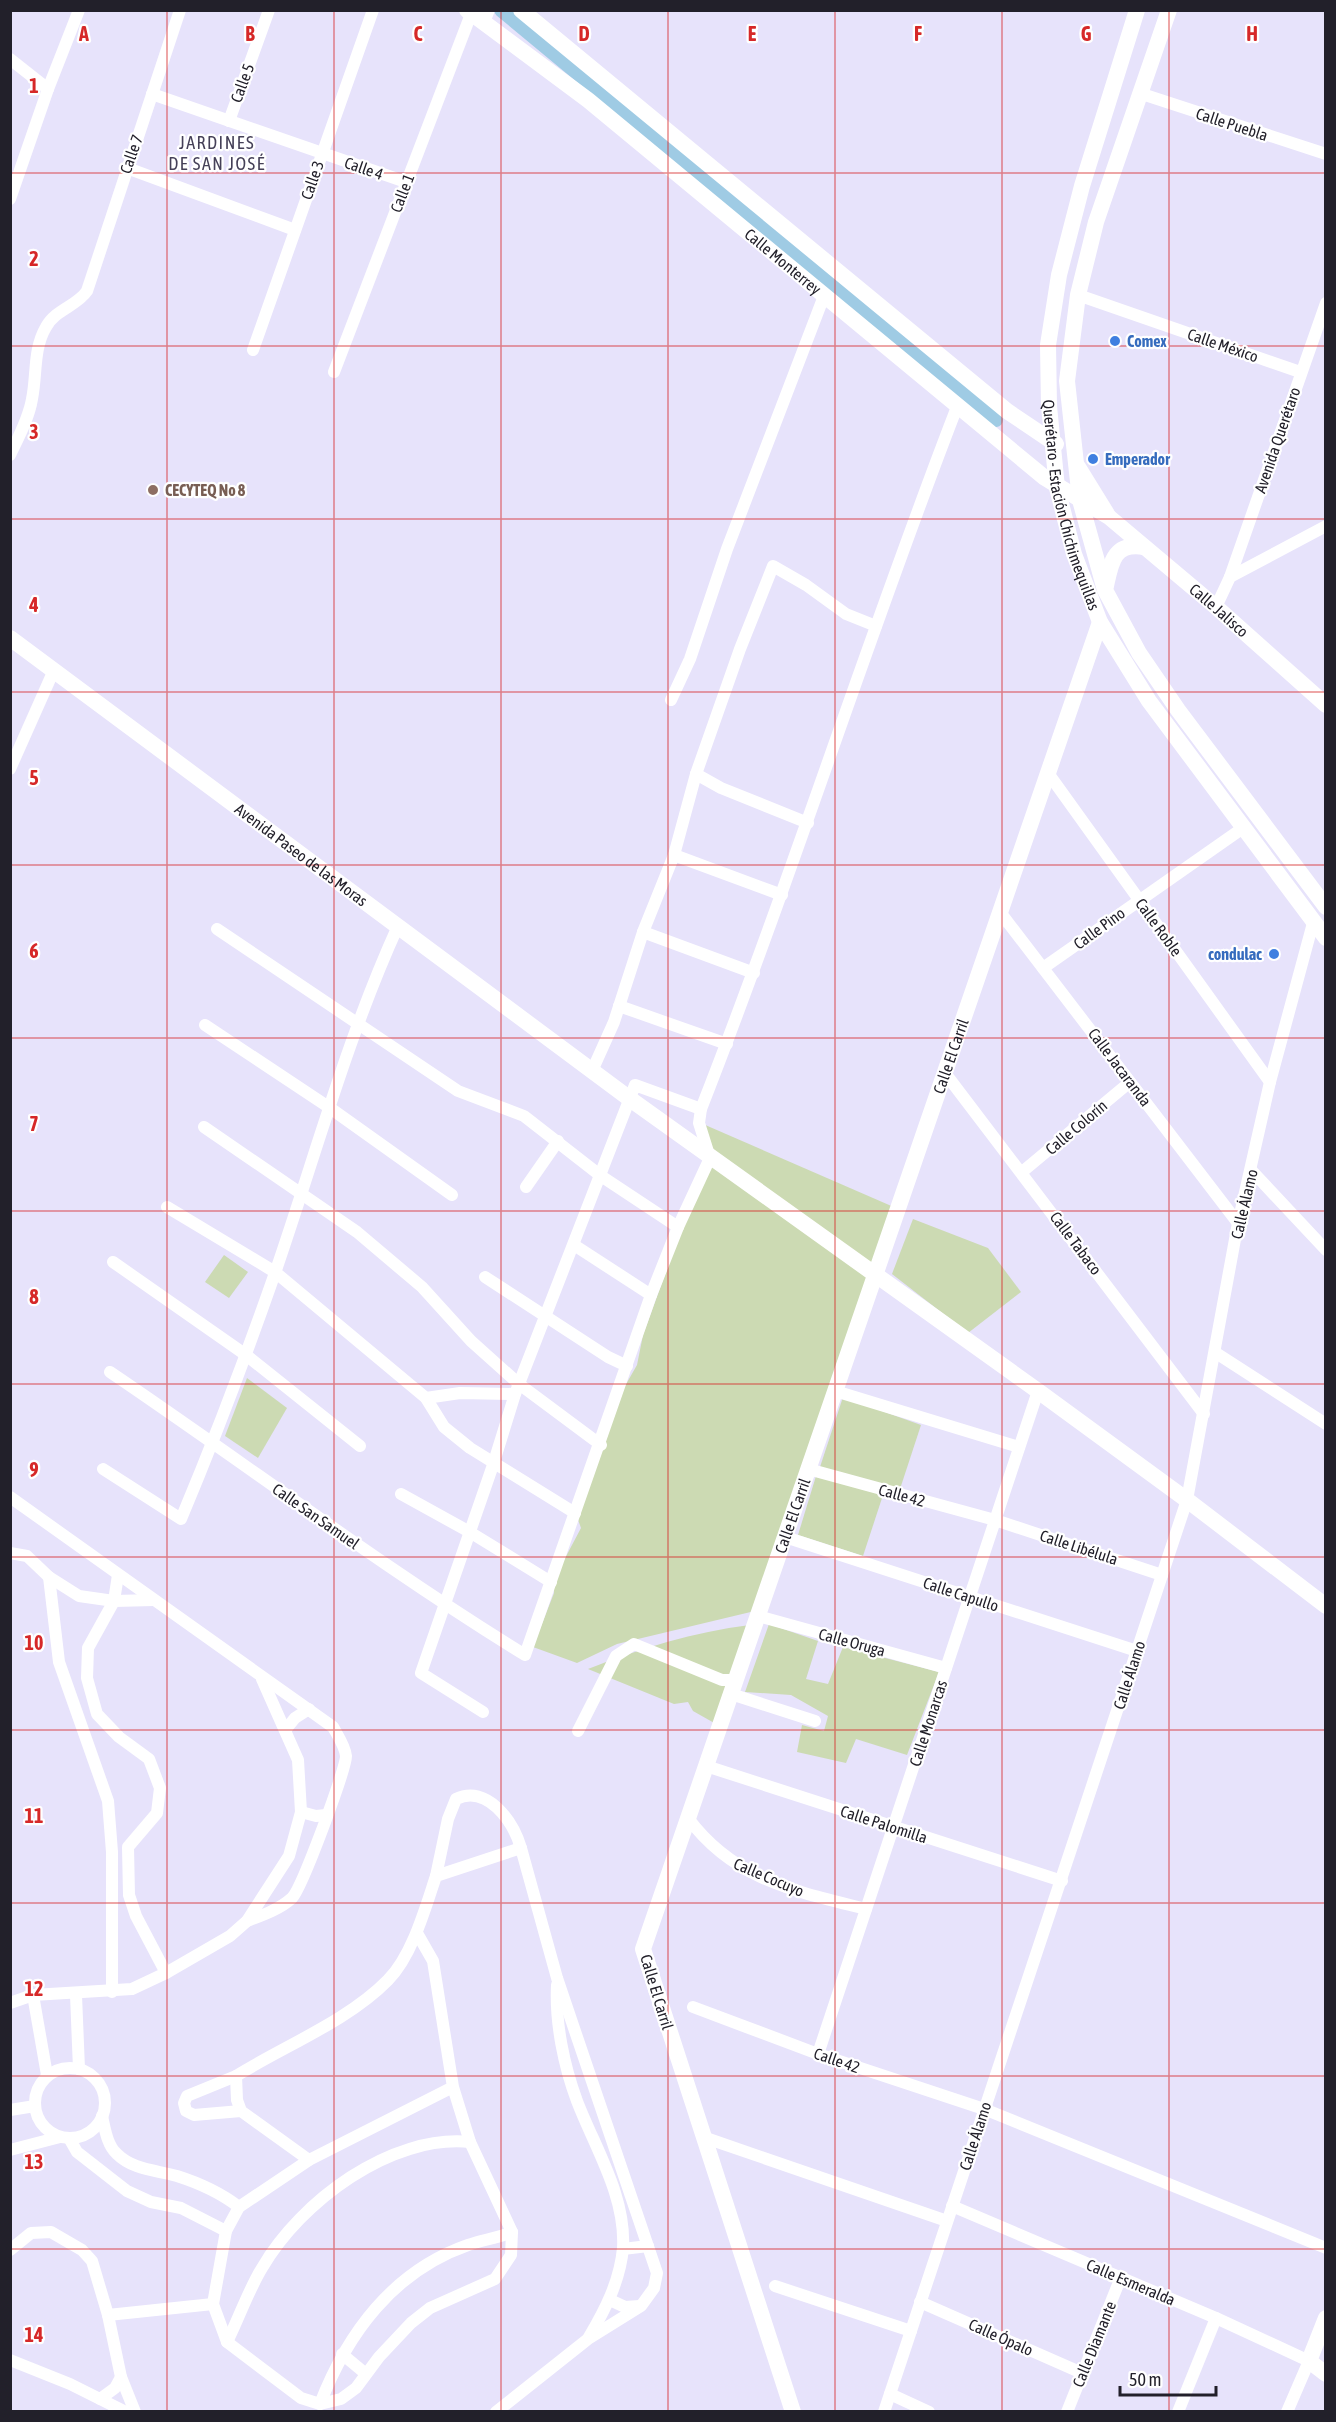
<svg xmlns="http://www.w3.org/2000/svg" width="1336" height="2422" viewBox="0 0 1336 2422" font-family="'Asap Condensed',sans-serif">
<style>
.green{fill:#ccdab3}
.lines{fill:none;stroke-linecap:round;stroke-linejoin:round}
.canal{stroke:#9fcbe4;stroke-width:14}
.street{stroke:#fff;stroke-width:12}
.secondary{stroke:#fff;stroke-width:16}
.grid{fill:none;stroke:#d62828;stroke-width:1.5;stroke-opacity:0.55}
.shop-dot{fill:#3f7fe0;stroke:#fff;stroke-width:2}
.education-dot{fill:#8d6e63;stroke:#fff;stroke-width:2}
.labels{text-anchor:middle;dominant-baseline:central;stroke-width:4.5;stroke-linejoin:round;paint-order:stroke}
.street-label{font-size:16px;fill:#22202a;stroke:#fff}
.shop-label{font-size:16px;font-weight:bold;fill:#366cbe;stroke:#fff;text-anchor:start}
.education-label{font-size:16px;font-weight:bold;fill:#785e54;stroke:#fff;text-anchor:start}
.neighbourhood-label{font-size:18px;letter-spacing:1.5px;fill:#454058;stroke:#fff}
.grid-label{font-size:20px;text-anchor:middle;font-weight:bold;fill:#d62828;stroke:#fff;stroke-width:4.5;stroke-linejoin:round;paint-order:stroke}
</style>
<rect width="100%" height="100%" fill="#e7e3fb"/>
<!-- green -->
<g class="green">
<polygon points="703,1124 896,1208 876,1268 710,1148"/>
<polygon points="708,1157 872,1276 759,1610 617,1644 577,1663 533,1647 554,1593 553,1581 581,1528 576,1514 625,1386 637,1365 643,1335"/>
<polygon points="913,1219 988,1248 1021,1292 968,1333 892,1274"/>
<polygon points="224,1255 248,1272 229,1298 205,1282"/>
<polygon points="247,1378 287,1408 258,1458 225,1436"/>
<polygon points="843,1397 921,1425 900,1489 820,1467"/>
<polygon points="816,1476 883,1495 863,1556 798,1535"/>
<polygon points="769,1624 818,1641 806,1679 828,1684 843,1647 939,1672 907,1755 856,1739 846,1763 797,1752 802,1725 824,1731 828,1716 791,1695 745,1692"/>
<path d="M750,1625L716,1724L693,1711L688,1702L674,1704L588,1669C642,1648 693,1632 750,1625Z"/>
</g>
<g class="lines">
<!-- canal -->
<polyline class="canal" points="501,10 996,420"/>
<!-- street -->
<g class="street">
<polyline points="484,22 489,10"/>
<polyline points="10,59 48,89"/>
<polyline points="1139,93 1326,154"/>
<polyline points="152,94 406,182"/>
<polyline points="229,121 269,10"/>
<polyline points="127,168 295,230"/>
<polyline points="10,199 48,89 79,10"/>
<polyline points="1078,295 1300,372"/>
<polyline points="253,350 373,10"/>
<polyline points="334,372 471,14"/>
<path d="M10,455C18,438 29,418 32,399C37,375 33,349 46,327C56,309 77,306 87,291L180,10"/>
<polyline points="1230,577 1326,303"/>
<polyline points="1216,607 1230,577 1326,526"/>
<polyline points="671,700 690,659 727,549 824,296"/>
<polyline points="10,769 54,670"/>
<polyline points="1048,773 1270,1082"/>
<polyline points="696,774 721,788 808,823"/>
<polyline points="674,855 782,895"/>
<polyline points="1000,912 1238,1223"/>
<polyline points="217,929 458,1091 524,1116 601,1176 678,1227"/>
<polyline points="643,932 754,973"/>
<polyline points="1043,968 1243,828"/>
<polyline points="619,1006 727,1044"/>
<polyline points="205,1025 330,1108 452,1195"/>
<polyline points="592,1071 614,1022 643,932 674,855 696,774 740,649 773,566 806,585 846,614 876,626"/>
<polyline points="945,1073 1204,1414"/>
<polyline points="204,1127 357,1232 422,1287 471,1341 519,1384 601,1445"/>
<polyline points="1252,1171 1326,1250"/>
<polyline points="1022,1172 1130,1082"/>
<polyline points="526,1187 558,1141"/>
<polyline points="167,1207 275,1272 426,1398 444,1427 470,1448 575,1513"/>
<polyline points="574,1245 651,1295"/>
<polyline points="113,1262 246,1355 360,1446"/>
<polyline points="485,1277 608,1357 627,1366"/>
<polyline points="1216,1353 1326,1424"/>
<path d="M110,1372C249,1466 382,1567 525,1655L651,1295L678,1227L710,1158L699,1123L701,1109C792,877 867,639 957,407"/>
<polyline points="835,1391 1019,1447"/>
<polyline points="426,1398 460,1393 515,1394"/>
<path d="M103,1469L181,1519C215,1438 246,1356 275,1273C315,1157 347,1038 398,926"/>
<polyline points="808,1469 995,1520 1162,1575"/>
<polyline points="401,1494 468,1531 551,1582"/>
<path d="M10,1497L333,1727C338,1736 345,1746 346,1756C346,1769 302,1888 292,1898C280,1909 263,1915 247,1921"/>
<polyline points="785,1537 1137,1651"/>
<polyline points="10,1553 27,1556 49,1577 79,1596 114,1601 154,1600"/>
<polyline points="118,1575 114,1601 88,1648 87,1678 97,1714 119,1737 149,1759 160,1788 157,1813 128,1847 129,1895 136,1916 166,1973"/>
<polyline points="49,1577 59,1662 108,1801 112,1852 112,1992"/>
<polyline points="758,1616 946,1668"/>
<polyline points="731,1694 815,1721"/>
<polyline points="483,1712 421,1673 493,1465 515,1394 635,1085 701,1109"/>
<polyline points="286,1729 295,1718 309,1709"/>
<polyline points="578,1731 616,1656 634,1644 722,1680 735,1680"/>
<polyline points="706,1766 1062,1881"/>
<polyline points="301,1812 316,1816 326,1815"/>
<path d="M688,1818C734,1880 795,1891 866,1909"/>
<path d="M436,1876L448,1819L456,1799C487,1784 513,1821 521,1848"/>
<polyline points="417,1933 433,1961 453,2087 470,2142 512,2232 511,2255 495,2279 430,2308 411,2323 379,2357 356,2388 341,2399 320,2404 301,2398 227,2342 213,2304 226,2231 239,2207 309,2160 453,2087"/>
<path d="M557,1985C555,2023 564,2066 577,2101C595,2148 626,2196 623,2248C620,2281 605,2310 589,2337"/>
<polyline points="33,1995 47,2075"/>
<polyline points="76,1995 79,2069"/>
<polyline points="10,2003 33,1995 132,1989 166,1973 230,1936 247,1921 289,1856 301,1812 298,1760 262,1679"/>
<polyline points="693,2007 818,2054 984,2109 1326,2248"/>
<polyline points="818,2054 1038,1391"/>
<circle cx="70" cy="2103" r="35"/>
<polyline points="236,2076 187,2096 184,2103 186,2111 194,2115 241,2111"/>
<polyline points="10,2110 35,2106"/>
<path d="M102,2116C105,2129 107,2145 117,2154C133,2170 156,2170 177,2176C199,2183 221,2193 239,2207"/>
<polyline points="703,2137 947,2221"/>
<polyline points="69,2138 77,2152 127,2191 151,2202 181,2208 226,2231"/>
<polyline points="10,2150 60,2137"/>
<path d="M309,2160L241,2111L237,2100L236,2076C284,2046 348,2021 388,1980C412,1956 425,1909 436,1876L521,1848L557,1978L657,2273L654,2288L641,2306L588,2339L496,2412"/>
<polyline points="952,2206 1216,2318 1309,2361 1287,2412"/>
<polyline points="623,2249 648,2246"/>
<polyline points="10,2250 31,2233 51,2232 82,2250 92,2261 108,2315 121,2377 135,2412"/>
<polyline points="775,2286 911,2331"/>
<polyline points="610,2300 625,2307 640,2306"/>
<polyline points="920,2302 1082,2373"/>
<polyline points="108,2315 213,2304"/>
<path d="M227,2342C239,2318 248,2291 262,2268C301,2201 391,2134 470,2142"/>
<polyline points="342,2354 366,2374"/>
<polyline points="10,2360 70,2384 126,2412"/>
<polyline points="890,2394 929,2412"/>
<polyline points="100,2399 115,2388 121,2377"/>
<path d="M320,2404C347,2334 393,2271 468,2245C482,2240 497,2238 512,2232"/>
<polyline points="884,2412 1187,1500 1238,1223 1270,1082 1313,923"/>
<polyline points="1067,2412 1121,2277"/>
<polyline points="1178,2412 1216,2318"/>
</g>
<!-- secondary -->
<g class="secondary">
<path id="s1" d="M467,10L588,100L1045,478L1109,517L1216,607L1326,705"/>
<polyline points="521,10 1007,411 1056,444"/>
<path id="s2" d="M1137,10L1082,186L1059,275L1048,345L1049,406L1057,488L1074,554L1100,622L1149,701L1326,938"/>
<polyline points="1169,10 1096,222 1078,295 1067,381 1080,500 1105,590 1139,653 1178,710 1326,907"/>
<polyline points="1078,467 1107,514"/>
<path d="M1106,586C1111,562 1114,542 1144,547"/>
<path id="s3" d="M10,638L630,1099L1038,1391L1187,1500L1326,1606"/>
<polyline points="1326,2318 1309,2361 1326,2374"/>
<path id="s4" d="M793,2412L643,1949L1100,622"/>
</g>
</g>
<!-- grid -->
<path class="grid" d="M167,10V2412M334,10V2412M501,10V2412M668,10V2412M835,10V2412M1002,10V2412M1169,10V2412M10,173H1326M10,346H1326M10,519H1326M10,692H1326M10,865H1326M10,1038H1326M10,1211H1326M10,1384H1326M10,1557H1326M10,1730H1326M10,1903H1326M10,2076H1326M10,2249H1326"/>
<!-- markers -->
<g class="shop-dot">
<circle cx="1115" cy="341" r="6"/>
<circle cx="1093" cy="459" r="6"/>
<circle cx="1274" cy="954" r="6"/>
</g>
<circle class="education-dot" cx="153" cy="490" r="6"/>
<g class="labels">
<!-- street labels -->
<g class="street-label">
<text transform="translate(242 83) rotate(-70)">Calle 5</text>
<text transform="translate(1232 124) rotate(18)">Calle Puebla</text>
<text transform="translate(131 154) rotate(-71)">Calle 7</text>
<text transform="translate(364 168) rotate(19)">Calle 4</text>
<text transform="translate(312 180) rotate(-71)">Calle 3</text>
<text transform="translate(402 193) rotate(-69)">Calle 1</text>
<text stroke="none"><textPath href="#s1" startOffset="404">Calle Monterrey</textPath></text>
<text transform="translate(1223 345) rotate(19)">Calle México</text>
<text transform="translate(1277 440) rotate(-71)">Avenida Querétaro</text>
<text stroke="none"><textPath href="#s2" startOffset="510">Querétaro - Estación Chichimequillas</textPath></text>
<text stroke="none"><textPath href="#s1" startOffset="963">Calle Jalisco</textPath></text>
<text stroke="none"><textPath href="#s3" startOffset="363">Avenida Paseo de las Moras</textPath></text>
<text transform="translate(1159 927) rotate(54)">Calle Roble</text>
<text transform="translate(1099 928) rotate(-36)">Calle Pino</text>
<text stroke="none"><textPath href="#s4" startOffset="1431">Calle El Carril</textPath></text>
<text transform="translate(1120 1067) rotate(53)">Calle Jacaranda</text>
<text transform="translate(1076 1127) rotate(-40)">Calle Colorín</text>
<text transform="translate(1244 1204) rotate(-77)">Calle Álamo</text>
<text transform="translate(1076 1243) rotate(53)">Calle Tabaco</text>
<text transform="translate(902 1495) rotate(15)">Calle 42</text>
<text transform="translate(316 1516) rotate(35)">Calle San Samuel</text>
<text stroke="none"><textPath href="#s4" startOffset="945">Calle El Carril</textPath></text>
<text transform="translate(1079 1547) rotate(18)">Calle Libélula</text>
<text transform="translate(961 1594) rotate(18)">Calle Capullo</text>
<text transform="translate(852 1642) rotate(15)">Calle Oruga</text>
<text transform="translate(1129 1675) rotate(-72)">Calle Álamo</text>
<text transform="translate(928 1723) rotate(-72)">Calle Monarcas</text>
<text transform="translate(884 1824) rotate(18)">Calle Palomilla</text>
<text transform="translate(769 1877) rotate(23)">Calle Cocuyo</text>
<text transform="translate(657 1992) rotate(73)">Calle El Carril</text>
<text transform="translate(837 2060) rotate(19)">Calle 42</text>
<text transform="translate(975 2136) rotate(-72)">Calle Álamo</text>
<text transform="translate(1131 2282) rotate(23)">Calle Esmeralda</text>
<text transform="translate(1001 2337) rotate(24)">Calle Ópalo</text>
<text transform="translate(1094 2344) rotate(-68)">Calle Diamante</text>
</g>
<!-- shop labels -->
<g class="shop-label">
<text x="1127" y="341">Comex</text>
<text x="1105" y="459">Emperador</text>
<text x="1262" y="954" text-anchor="end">condulac</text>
</g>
<!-- education labels -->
<g class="education-label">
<text x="165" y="490">CECYTEQ No 8</text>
</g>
<!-- neighbourhood labels -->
<g class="neighbourhood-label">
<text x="217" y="142">JARDINES<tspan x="217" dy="21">DE SAN JOSÉ</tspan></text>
</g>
</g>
<g class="grid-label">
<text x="84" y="41">A</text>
<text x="250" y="41">B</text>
<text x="418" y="41">C</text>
<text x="584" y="41">D</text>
<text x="752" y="41">E</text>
<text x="918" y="41">F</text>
<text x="1086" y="41">G</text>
<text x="1252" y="41">H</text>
<text x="34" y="93">1</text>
<text x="34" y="266">2</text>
<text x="34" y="439">3</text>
<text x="34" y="612">4</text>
<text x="34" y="785">5</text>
<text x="34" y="958">6</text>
<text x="34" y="1131">7</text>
<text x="34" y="1304">8</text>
<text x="34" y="1477">9</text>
<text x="34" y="1650">10</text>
<text x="34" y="1823">11</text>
<text x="34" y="1996">12</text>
<text x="34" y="2169">13</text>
<text x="34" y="2342">14</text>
</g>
<!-- border -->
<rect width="1336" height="2422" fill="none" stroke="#22202a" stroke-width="24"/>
<!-- scale -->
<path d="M1120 2386v9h96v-9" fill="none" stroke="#22202a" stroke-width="3"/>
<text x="1129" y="2386" font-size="18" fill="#22202a" stroke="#ffffff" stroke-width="4.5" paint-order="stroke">50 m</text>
</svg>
